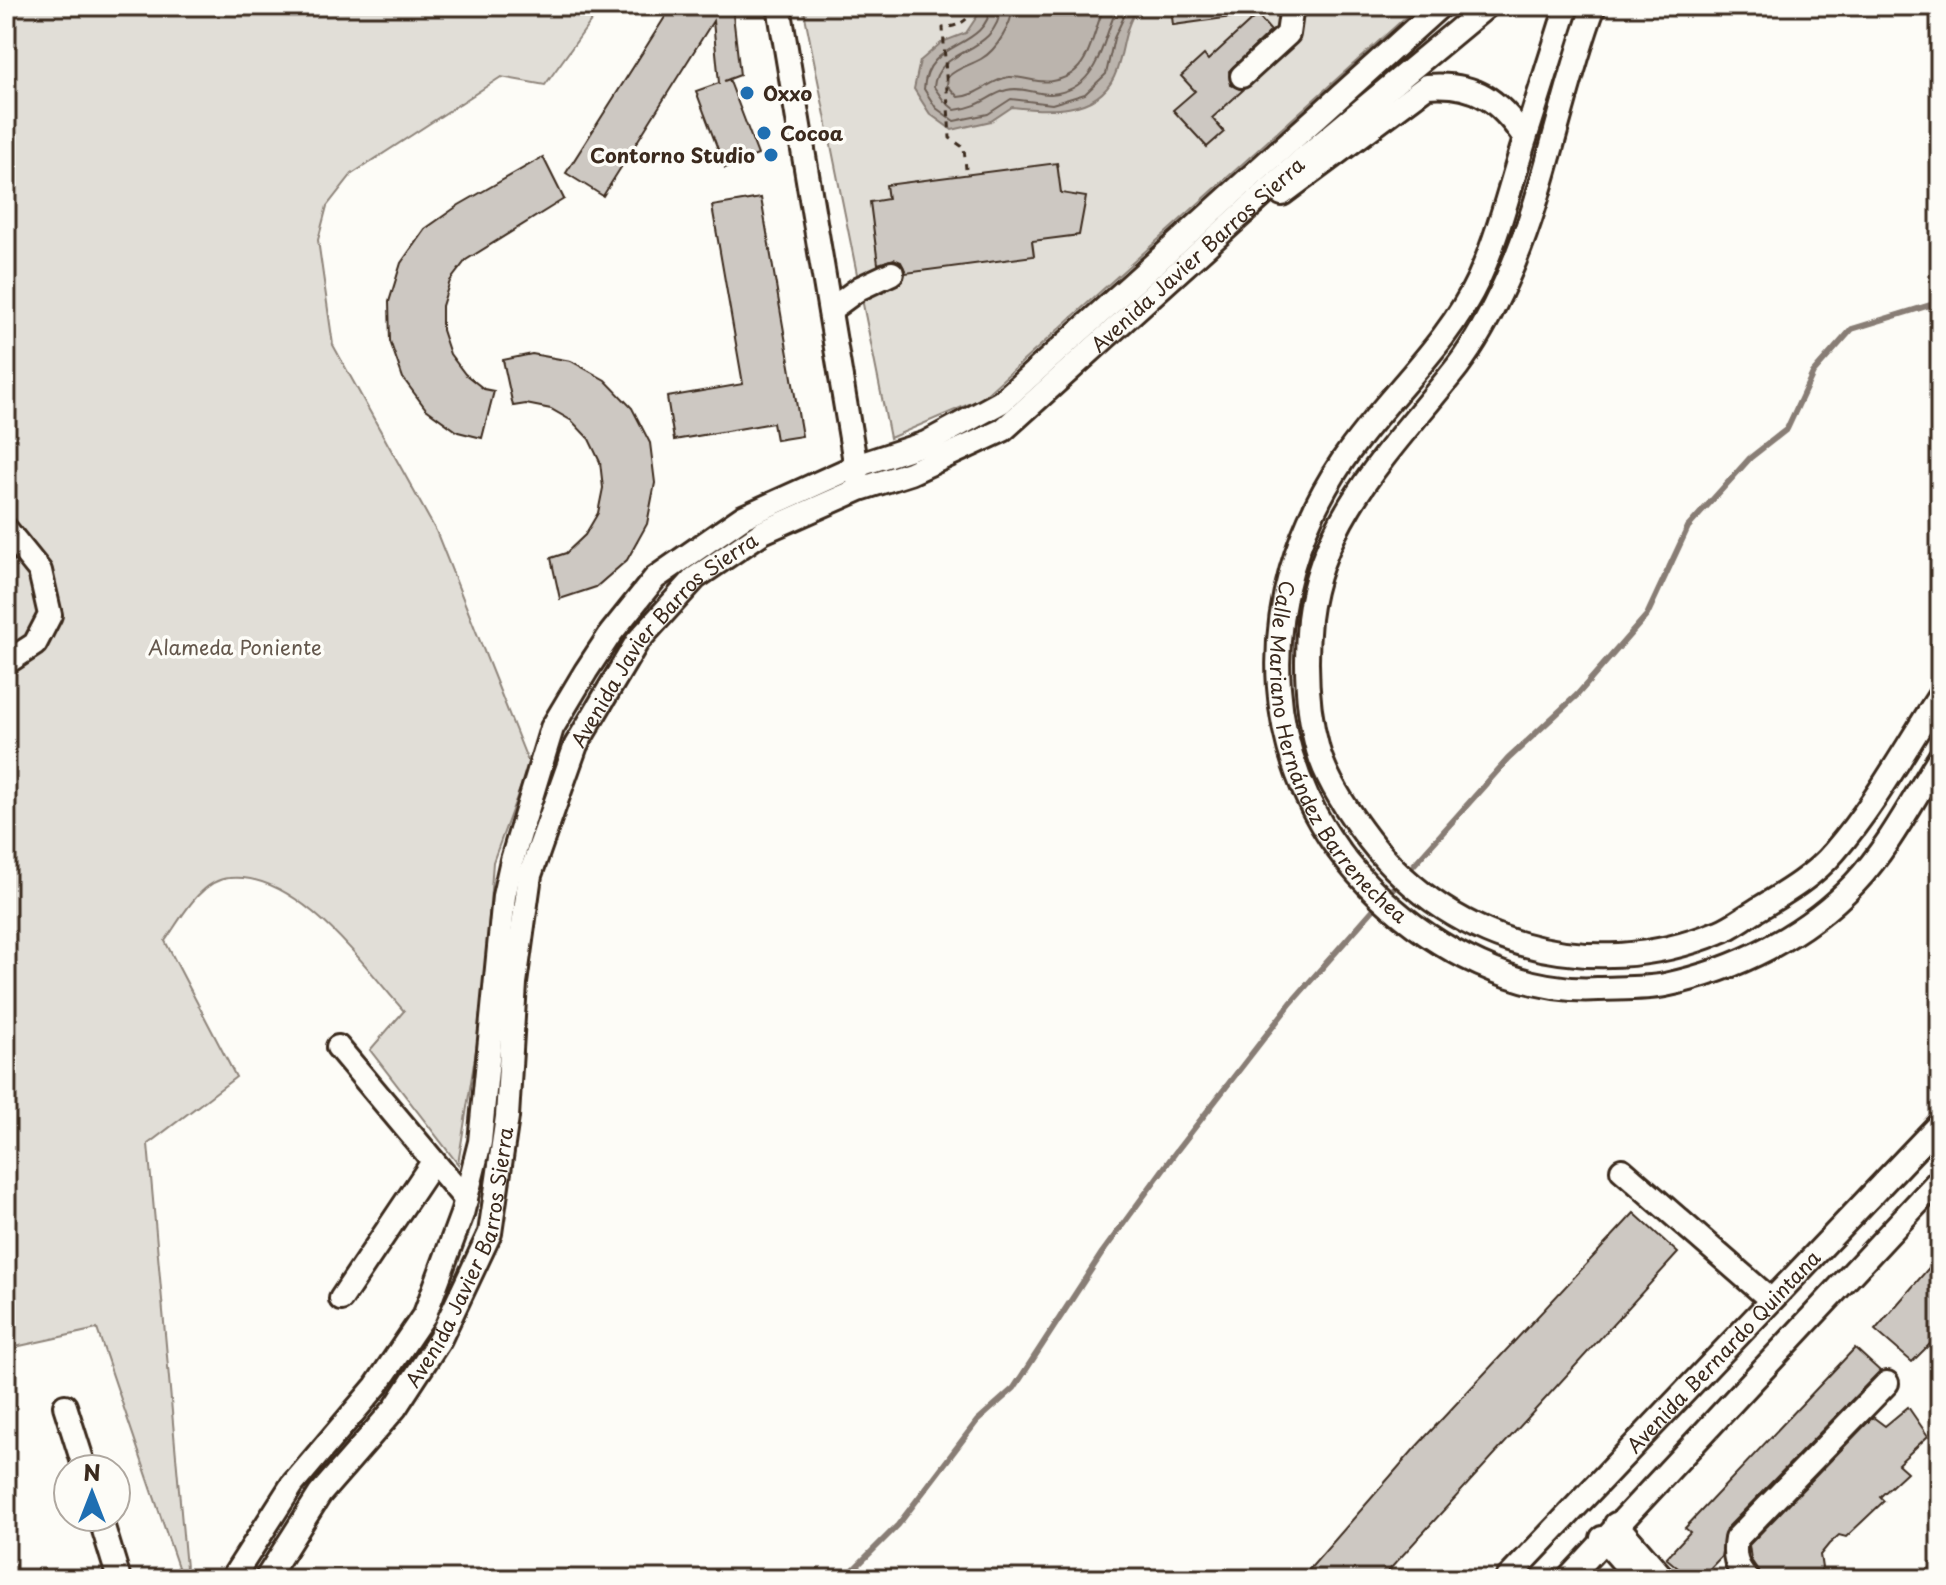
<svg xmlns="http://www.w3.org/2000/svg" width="1946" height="1585" viewBox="0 0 1946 1585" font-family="'Playpen Sans',sans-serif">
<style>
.green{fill:#e1ded7;stroke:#8e847a;stroke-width:2}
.water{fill:#bbb4ad;stroke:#887d74;stroke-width:2}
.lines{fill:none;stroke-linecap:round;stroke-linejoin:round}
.shore{stroke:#6e6157;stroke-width:2}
.stream{stroke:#887d74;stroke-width:6}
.building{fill:#cdc8c2;stroke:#3b2a1e;stroke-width:2}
.minor-casing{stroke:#3b2a1e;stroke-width:28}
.path{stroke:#3b2a1e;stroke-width:3;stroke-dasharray:6 6;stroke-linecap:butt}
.minor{stroke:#fdfcf7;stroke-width:22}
.poi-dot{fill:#1f6fb2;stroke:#fdfcf7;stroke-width:3}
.labels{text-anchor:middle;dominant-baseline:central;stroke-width:7;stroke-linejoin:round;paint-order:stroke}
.poi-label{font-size:20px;font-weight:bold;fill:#3b2a1e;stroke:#fdfcf7;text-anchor:start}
.street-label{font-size:20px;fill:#3b2a1e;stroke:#fdfcf7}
.park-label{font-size:20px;fill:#64574c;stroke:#fdfcf7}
</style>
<rect width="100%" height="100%" fill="#fdfcf7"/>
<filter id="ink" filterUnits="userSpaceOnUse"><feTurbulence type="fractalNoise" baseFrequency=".0125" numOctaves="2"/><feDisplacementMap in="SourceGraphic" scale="16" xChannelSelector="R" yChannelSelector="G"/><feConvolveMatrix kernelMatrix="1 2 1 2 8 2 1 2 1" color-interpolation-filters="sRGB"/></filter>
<g filter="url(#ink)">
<!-- green -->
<g class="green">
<path d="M6,6H602L545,85L501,77L352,174L327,206L318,240L333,345L436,531L529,764L493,862L482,1013L458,1164L370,1050L404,1011C364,966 298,871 229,878C200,880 180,920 165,941L236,1077L148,1144L187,1579H182L97,1329L6,1349Z"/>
<polygon points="825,6 1418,6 981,399 890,438 804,11"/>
</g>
<!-- water -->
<path class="water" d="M984,6H1139C1121,31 1125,53 1114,77C1096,115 1046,111 1012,107L991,121L952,130L930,114L914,89L920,61L942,42L966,33Z"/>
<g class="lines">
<!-- shore -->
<g class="shore">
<path d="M991,6C985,52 927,38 924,89L936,108L954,121L988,114L1011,99L1052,104L1085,94L1106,74L1114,38L1129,6"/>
<path d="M1001,6C997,57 937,46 934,87L944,101L955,110C982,107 988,95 1007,90C1022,86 1037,95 1051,94C1100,90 1101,41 1118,6"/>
<path d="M1013,6C1012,24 997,50 981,59C969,66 958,67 948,77L947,85L958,97C978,96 990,80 1009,77C1023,76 1038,84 1052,81C1092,75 1090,36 1105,6"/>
</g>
<!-- stream -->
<g class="stream">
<polyline points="1387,895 1508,759 1577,695 1647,615 1688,527 1750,458 1787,429 1813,373 1852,329 1940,302"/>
<polyline points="844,1579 898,1525 977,1421 1014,1388 1102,1253 1175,1153 1291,1003 1379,903"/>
</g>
</g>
<!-- building -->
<g class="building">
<polygon points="672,6 732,6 740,75 724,81 729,79 758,155 725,168 696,91 719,83 713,21 603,196 566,173"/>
<polygon points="1188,6 1246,6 1247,15 1173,25 1171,8"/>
<polygon points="1257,15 1271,31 1229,71 1231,85 1243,90 1212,118 1224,132 1207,147 1173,110 1195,91 1181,76 1204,55 1208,60"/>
<polygon points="543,157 564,199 466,260 450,281 442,306 442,330 450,354 465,374 484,389 494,391 482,438 458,432 426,409 403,378 390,341 389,302 401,263 425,229 459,205"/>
<polygon points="1057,163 1061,193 1086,197 1079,235 1032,241 1034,256 906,273 901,262 894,259 878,264 870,202 888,199 886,185"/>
<polygon points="761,198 802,436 776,440 773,423 674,440 667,397 743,384 712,206"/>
<polygon points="532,354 571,361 605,380 632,408 650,443 655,483 647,524 627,560 596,587 560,599 551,558 566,553 585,535 598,513 603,488 600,462 589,439 572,421 551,409 526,404 513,406 503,360"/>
<polygon points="1634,1213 1678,1253 1381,1579 1301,1579 1415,1448"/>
<polygon points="1940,1255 1940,1334 1912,1362 1875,1330"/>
<polygon points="1855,1348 1880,1371 1726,1529 1721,1557 1700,1579 1691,1579 1666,1558 1690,1532 1685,1528"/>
<polygon points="1908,1407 1928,1436 1898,1464 1907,1472 1880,1497 1884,1501 1846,1537 1839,1535 1829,1544 1820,1555 1822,1568 1814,1579 1764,1579 1751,1560 1749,1545 1873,1417 1885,1426"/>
</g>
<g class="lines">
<defs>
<g id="minor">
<polyline points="779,6 858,480"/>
<path id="s1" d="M1567,6C1553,51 1538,97 1524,142C1510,187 1498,236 1479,278C1447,347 1386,397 1343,460C1249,599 1254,778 1379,896C1435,949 1519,994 1598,989C1620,988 1644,989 1665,985C1736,970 1805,936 1855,883C1889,847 1913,799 1940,757"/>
<path d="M1594,6C1560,96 1546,194 1506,281C1493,310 1476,342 1457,367C1396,445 1321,515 1309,619C1305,663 1306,707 1318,750C1326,778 1344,806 1361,829C1443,944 1588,986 1719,932C1732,927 1743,918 1755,911C1783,894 1813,877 1834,852C1875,805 1906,747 1940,695"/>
<polyline points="1242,76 1288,34 1292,6"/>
<path d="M1282,194L1427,86C1475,82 1499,100 1525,138"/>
<polyline points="830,310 860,288 892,273"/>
<polyline points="6,529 40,571 50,615 35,644 6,663"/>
<polyline points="338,1047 466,1200"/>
<polyline points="1622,1170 1771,1300"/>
<polyline points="341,1299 433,1162"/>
<polyline points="65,1406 85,1469"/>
<polyline points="100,1517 119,1579"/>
<polyline points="1616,1524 1664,1579"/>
<polyline points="1602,1538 1638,1579"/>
<polyline points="232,1579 292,1485 376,1386 425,1314 462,1214 480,1142 504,896 512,860 552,728 586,671 611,633 655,578 743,517 856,466 926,443 1001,402 1440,6"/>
<path id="s2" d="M266,1579L320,1494L395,1408L440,1339L490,1233L507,1117L515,983L530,875L576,745L637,642L695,578L763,532L860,489L910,473L1003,430L1304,158L1487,6"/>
<path id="s3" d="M1507,1579L1940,1123"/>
<polyline points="1568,1579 1940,1179"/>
<path d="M1747,1579C1736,1566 1733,1556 1736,1539L1887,1383"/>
</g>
</defs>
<!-- minor casing -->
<use href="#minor" class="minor-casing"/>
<!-- path -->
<path class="path" d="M966,169L964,148L950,138L943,28C960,26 968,21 975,6"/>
<!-- minor -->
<use href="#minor" class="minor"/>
</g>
</g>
<!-- markers -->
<g class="poi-dot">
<circle cx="747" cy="93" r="8"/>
<circle cx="764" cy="133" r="8"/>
<circle cx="771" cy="155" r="8"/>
</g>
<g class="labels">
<!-- poi labels -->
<g class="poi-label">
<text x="763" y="93">Oxxo</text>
<text x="780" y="133">Cocoa</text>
<text x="755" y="155" text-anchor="end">Contorno Studio</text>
</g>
<!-- street labels -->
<g class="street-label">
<text stroke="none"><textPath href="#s2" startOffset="1724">Avenida Javier Barros Sierra</textPath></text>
<text stroke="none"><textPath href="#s2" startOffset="1052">Avenida Javier Barros Sierra</textPath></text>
<text stroke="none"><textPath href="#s1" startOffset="836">Calle Mariano Hernández Barrenechea</textPath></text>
<text stroke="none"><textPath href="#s2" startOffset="382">Avenida Javier Barros Sierra</textPath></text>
<text stroke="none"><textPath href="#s3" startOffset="314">Avenida Bernardo Quintana</textPath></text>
</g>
<!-- park labels -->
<g class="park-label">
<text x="235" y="647">Alameda Poniente</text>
</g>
</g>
<!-- margin -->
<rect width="1946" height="1585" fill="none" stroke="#fdfcf7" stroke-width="32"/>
<rect x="16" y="16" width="1914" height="1553" fill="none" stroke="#3b2a1e" stroke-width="3" filter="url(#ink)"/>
<!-- north arrow -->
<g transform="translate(92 1493)"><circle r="38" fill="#fdfcf7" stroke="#afa8a0" stroke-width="2"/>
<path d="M0-6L14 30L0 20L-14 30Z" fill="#1f6fb2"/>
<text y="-12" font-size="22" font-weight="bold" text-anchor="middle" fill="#3b2a1e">N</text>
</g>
</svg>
